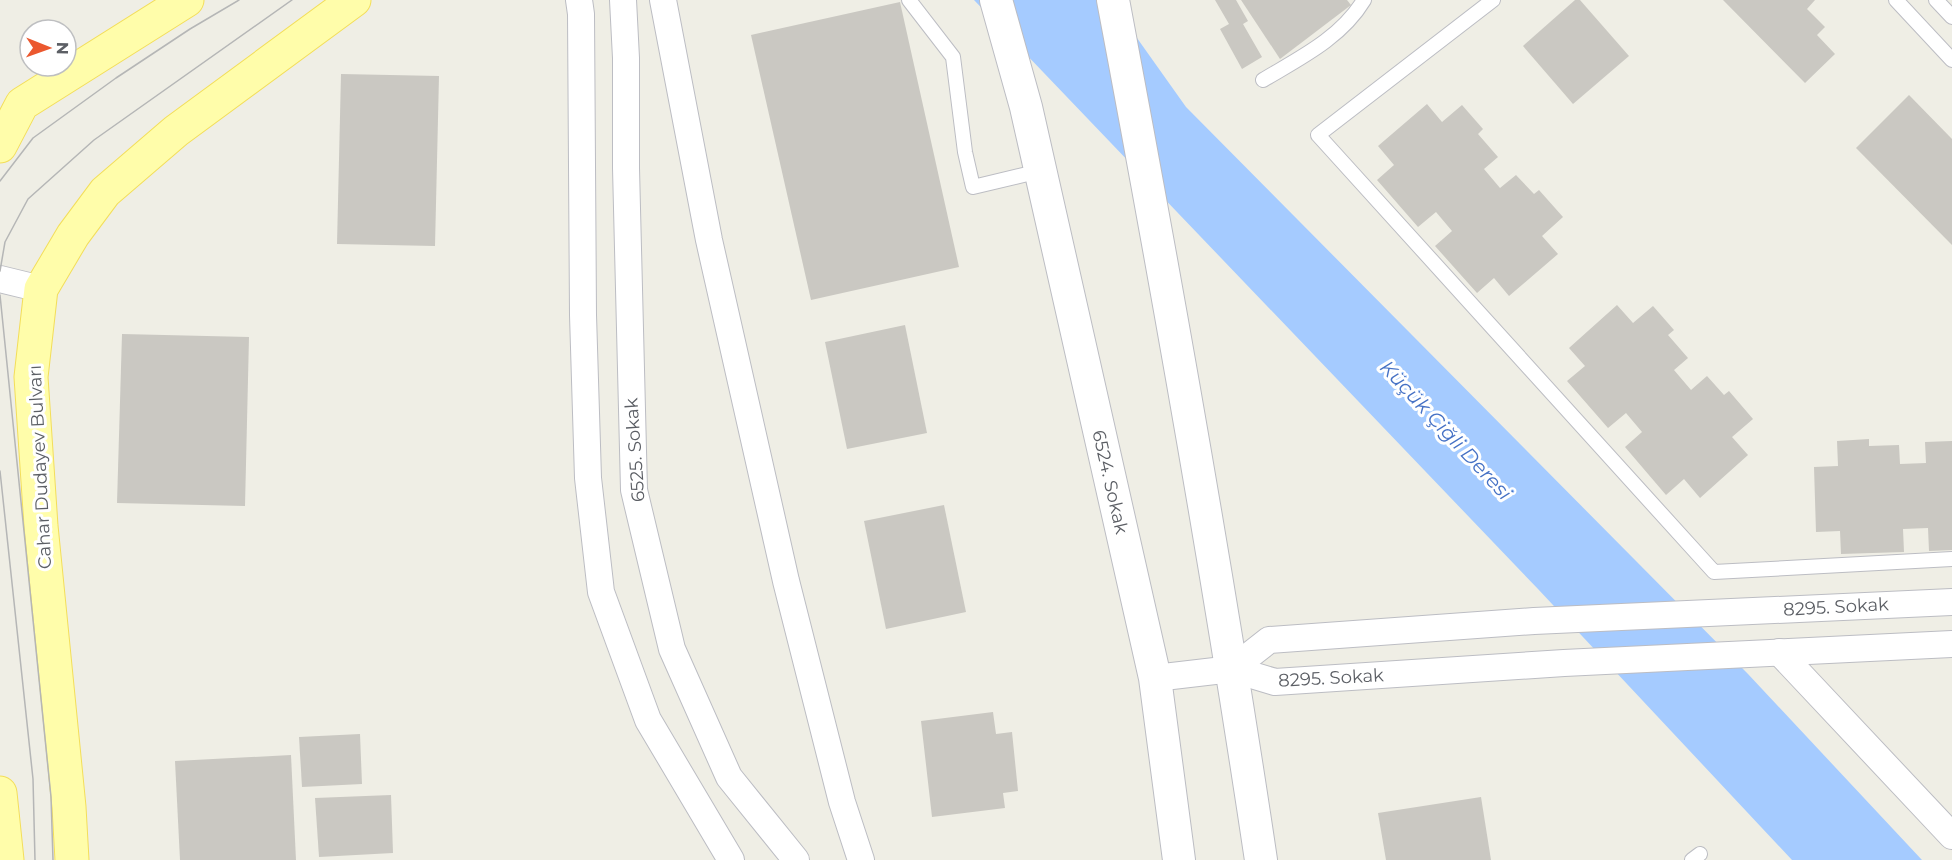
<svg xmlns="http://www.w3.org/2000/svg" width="1952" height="860" viewBox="0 0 1952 860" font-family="Montserrat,sans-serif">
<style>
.water{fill:#a5cbff}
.building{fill:#cac8c2}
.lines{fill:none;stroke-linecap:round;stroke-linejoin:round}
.service-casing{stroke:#bcbdc3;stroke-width:16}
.minor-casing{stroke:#bcbdc3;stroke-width:28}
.tertiary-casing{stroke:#bcbdc3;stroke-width:34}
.primary-casing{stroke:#f3de5a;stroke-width:35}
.service{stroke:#fff;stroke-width:14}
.minor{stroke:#fff;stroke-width:26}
.tertiary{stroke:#fff;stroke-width:32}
.primary{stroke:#fffdaa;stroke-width:33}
.tram{stroke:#b5b6b6;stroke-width:1.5}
.labels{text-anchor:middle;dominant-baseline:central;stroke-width:6;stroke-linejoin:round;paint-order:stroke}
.street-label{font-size:18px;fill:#5c5f65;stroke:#fff}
.water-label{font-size:20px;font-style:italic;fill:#4571c5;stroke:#fff}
</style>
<rect width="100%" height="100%" fill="#efeee5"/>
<!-- water -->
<polygon class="water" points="974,0 1110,0 1186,107 1748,674 1922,860 1792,860 1538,589"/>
<!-- building -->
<g class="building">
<polygon points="1215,0 1236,0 1248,21 1243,24 1262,57 1242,69 1220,29 1229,24"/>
<polygon points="1241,0 1347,0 1351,5 1280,59"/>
<polygon points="1575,0 1580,0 1629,56 1573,104 1523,46"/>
<polygon points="1723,0 1815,0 1807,9 1825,27 1817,35 1835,54 1805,83"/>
<polygon points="900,2 959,267 811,300 751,35"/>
<polygon points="341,74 439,76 435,246 337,244"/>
<polygon points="1909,95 1952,139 1952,245 1856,148"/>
<polygon points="1427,104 1442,122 1462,105 1483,129 1478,134 1498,157 1484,169 1500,188 1516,175 1534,194 1539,190 1563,217 1542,236 1558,254 1509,296 1494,278 1477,293 1435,246 1452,231 1436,212 1418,227 1377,180 1394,165 1378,146"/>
<polygon points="1617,305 1633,323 1653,306 1674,330 1668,335 1688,358 1674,370 1691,390 1707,376 1724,395 1729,391 1753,419 1732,437 1748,455 1700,498 1684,479 1666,495 1625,447 1642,432 1626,413 1608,428 1567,381 1585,366 1569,348"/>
<polygon points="905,325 927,433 847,449 825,342"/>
<polygon points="122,334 249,337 245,506 117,503"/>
<polygon points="1869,439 1869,446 1899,445 1900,464 1926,463 1925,442 1952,441 1952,550 1929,551 1928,528 1903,529 1904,552 1841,554 1840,531 1816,532 1814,467 1838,466 1837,441"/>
<polygon points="944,505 966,612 886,629 864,521"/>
<polygon points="993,712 996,734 1012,732 1018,791 1003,793 1005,808 932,817 921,721"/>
<polygon points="360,734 362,784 302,787 299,737"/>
<polygon points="291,755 296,860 180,860 175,761"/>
<polygon points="391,795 393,853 319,857 315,798"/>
<polygon points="1481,797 1491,860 1386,860 1378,813"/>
</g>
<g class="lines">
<defs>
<g id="service">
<polyline points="909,0 953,57 965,152 973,187 1040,171"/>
<polyline points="1493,0 1318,135 1714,572 1952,559"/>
<polyline points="1896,0 1952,60"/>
<polyline points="1936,0 1952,17"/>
<path d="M1263,80C1300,58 1341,38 1364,0"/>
<polyline points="1692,860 1700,854"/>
</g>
<g id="minor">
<polyline points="579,0 581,14 583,315 588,478 601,592 648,720 731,860"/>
<polyline points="623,0 626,58 626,168 634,490 672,649 729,777 796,860"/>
<polyline points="663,0 709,240 786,581 842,802 861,860"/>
<polyline points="0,279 41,289"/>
<polyline points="1779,652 1952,836"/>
<polyline points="1232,669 1269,640 1534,621 1952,602"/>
<polyline points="1155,678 1232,669 1275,682 1564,663 1952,644"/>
</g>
<g id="tertiary">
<polyline points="996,0 1026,107 1155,678 1179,860"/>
<path d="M1113,0C1167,286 1218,572 1261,860"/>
</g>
<g id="primary">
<polyline points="0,146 22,104 187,0"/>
<polyline points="0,793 7,860"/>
<polyline points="72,860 69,807 41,526 31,377 41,289 73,235 105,192 176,131 354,0"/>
</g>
</defs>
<!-- service casing -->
<use href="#service" class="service-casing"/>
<!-- minor casing -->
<use href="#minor" class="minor-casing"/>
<!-- tertiary casing -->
<use href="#tertiary" class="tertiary-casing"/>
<!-- primary casing -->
<use href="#primary" class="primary-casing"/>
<!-- service -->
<use href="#service" class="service"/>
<!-- minor -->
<use href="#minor" class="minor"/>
<!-- tertiary -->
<use href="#tertiary" class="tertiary"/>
<!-- primary -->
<use href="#primary" class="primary"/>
<!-- tram -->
<g class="tram">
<polyline points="0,181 33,138 116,78 190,29 239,0"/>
<polyline points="0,271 5,242 28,199 94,140 292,0"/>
<polyline points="0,295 51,797 53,860"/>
<polyline points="0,471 33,779 35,860"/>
</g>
</g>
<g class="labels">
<!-- street labels -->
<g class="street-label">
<text transform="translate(635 450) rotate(-94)">6525. Sokak</text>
<text transform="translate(40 467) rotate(-93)">Cahar Dudayev Bulvarı</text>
<text transform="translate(1110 482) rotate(77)">6524. Sokak</text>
<text transform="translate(1836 607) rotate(-3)">8295. Sokak</text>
<text transform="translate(1331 678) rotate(-3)">8295. Sokak</text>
</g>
<!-- water labels -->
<g class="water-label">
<text transform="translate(1446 430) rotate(47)">Küçük Çiğli Deresi</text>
</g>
</g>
<!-- north arrow -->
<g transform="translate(48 48) rotate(91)"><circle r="28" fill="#ffffff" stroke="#bebfc1" stroke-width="1.5"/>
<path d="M0-4.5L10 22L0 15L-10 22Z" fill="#eb582f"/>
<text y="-9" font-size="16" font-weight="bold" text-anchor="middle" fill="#5c5f65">N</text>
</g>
</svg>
